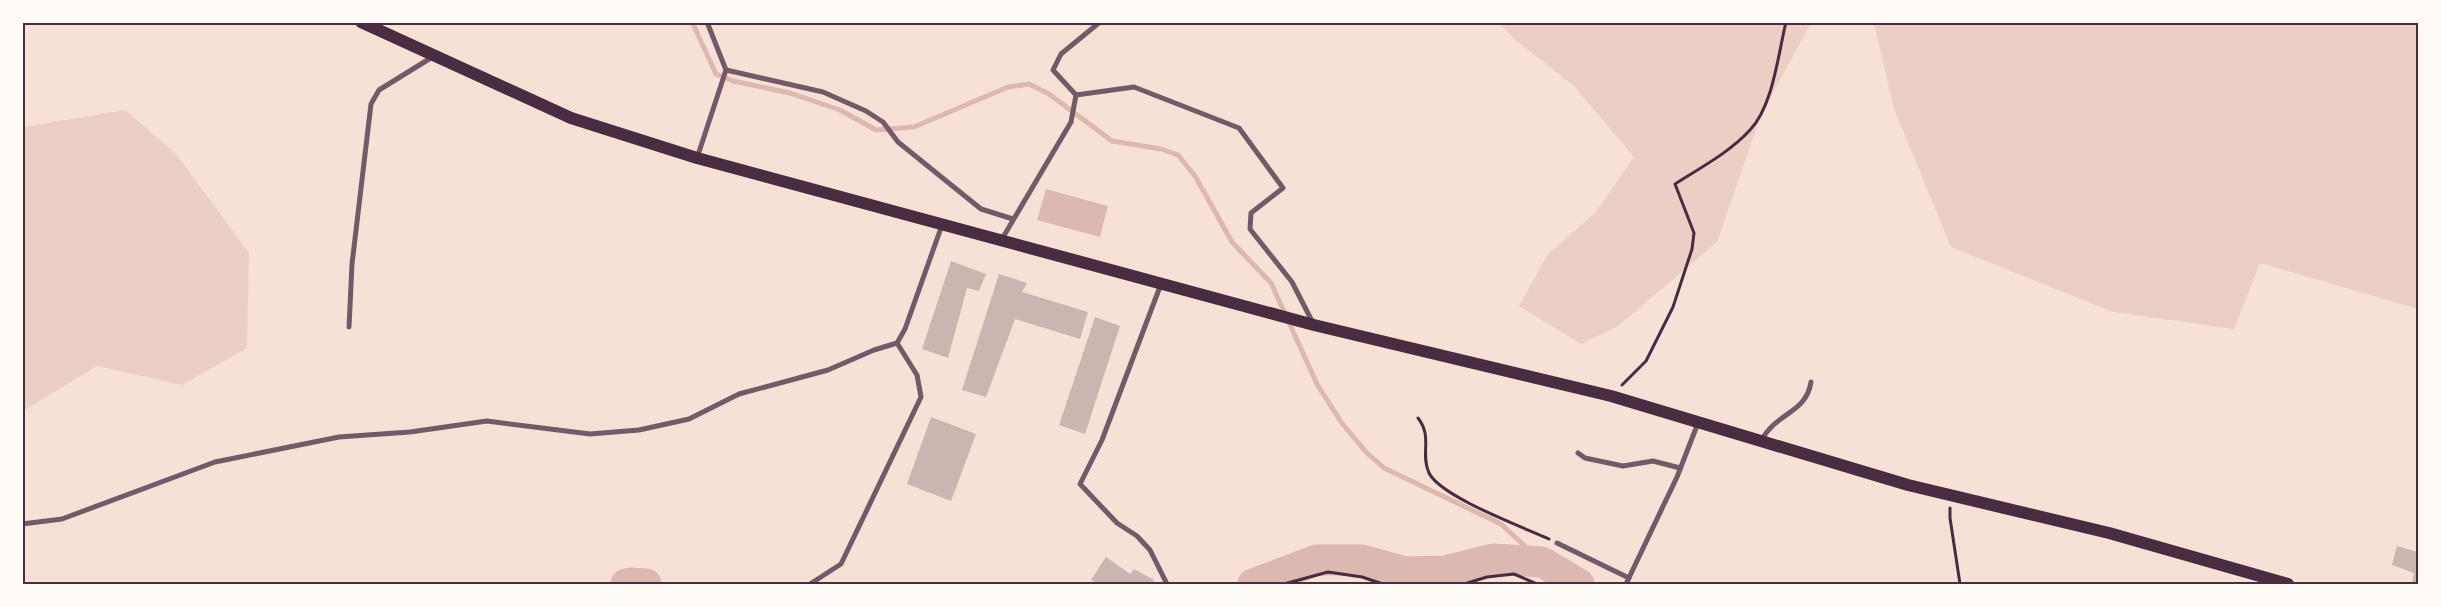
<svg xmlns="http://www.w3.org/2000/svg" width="2441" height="607" viewBox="0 0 2441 607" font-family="Lato,sans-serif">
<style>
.green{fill:#ebcfc5}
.water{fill:#dcb8b0}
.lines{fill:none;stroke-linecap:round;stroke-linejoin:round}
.stream{stroke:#dcb8b0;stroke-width:5}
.river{stroke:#dcb8b0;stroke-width:31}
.building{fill:#ccb4b1}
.path{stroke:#4a2c40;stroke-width:3}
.minor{stroke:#755966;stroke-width:5}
.primary{stroke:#4a2c40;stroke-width:12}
.neatline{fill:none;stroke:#4a2c40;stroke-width:2}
</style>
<rect width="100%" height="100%" fill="#f7e1d7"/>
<!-- green -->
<g class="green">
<polygon points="1499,23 1811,23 1761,115 1717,242 1617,327 1581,344 1519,306 1548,254 1595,213 1634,157 1574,86 1513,38"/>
<polygon points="1874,23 2418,23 2418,309 2260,263 2234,329 2113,312 1951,247 1894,109"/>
<polygon points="125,110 176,154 249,253 247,348 182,385 97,366 23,411 23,127"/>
</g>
<!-- water -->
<polygon class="water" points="1046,189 1108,206 1100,237 1037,220"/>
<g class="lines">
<!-- stream -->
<polyline class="stream" points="692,22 716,74 733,81 790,93 840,110 876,130 914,127 1008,87 1029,84 1049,94 1112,141 1161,149 1178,155 1195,176 1232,242 1271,283 1317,384 1341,422 1366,452 1384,468 1501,524 1542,562"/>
<!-- river -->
<g class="river">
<polyline points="626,584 630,583 646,584"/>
<polyline points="1253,584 1317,560 1362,560 1405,572 1445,571 1493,559 1542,562 1579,584"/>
</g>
</g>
<!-- building -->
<g class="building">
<polygon points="951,261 986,274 979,291 967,288 948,358 922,349"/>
<polygon points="999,274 1027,283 1022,292 1088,312 1080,339 1015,319 986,397 962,390"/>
<polygon points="1095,317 1120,326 1085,434 1059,425"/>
<polygon points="931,417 976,434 951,501 907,484"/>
<polygon points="2397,546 2418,552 2418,584 2412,584 2414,573 2392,565"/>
<polygon points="1106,557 1130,574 1134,569 1154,580 1152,584 1099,584 1091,580"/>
</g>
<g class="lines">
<!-- path -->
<g class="path">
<path d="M1622,385L1646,361L1673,307L1692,249L1694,233L1675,184C1700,168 1730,152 1750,130C1773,106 1778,55 1786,22"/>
<path d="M1418,418C1433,437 1420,454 1429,473C1441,497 1523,527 1549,539"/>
<polyline points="1950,508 1950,518 1960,584"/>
<polyline points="1284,584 1328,572 1362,577 1383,584"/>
<polyline points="1464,584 1487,577 1514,574 1537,584"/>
</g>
<!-- minor -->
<g class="minor">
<polyline points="726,70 823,92 866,111 883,122 898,142 981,209 1013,219"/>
<polyline points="1076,95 1134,87 1239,128 1283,188 1251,213 1250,229 1292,282 1313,323"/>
<polyline points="697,158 726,70 707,22"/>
<polyline points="1002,239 1071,122 1076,95 1053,70 1061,54 1100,22"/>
<polyline points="1161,284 1102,440 1080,484 1117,523 1137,536 1150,550 1167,584"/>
<polyline points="349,327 352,264 371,104 379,90 434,56"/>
<path d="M1761,441C1776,412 1806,414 1811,382"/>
<polyline points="1578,453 1585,458 1623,466 1653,461 1680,468"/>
<polyline points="22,524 62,519 215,462 339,437 410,432 487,421 590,434 639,430 689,419 739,394 828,370 874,350 897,343 905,329 942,225"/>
<polyline points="1557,543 1629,578"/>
<polyline points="810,584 841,564 921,397 917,375 897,343"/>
<polyline points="1626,584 1677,477 1698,423"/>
</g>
<!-- primary -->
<polyline class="primary" points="361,22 571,118 697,158 1314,325 1611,396 1908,485 2109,533 2288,584"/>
</g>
<!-- border -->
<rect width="2441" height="607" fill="none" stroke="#fffaf5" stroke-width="48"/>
<rect x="24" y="24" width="2393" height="559" class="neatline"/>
</svg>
